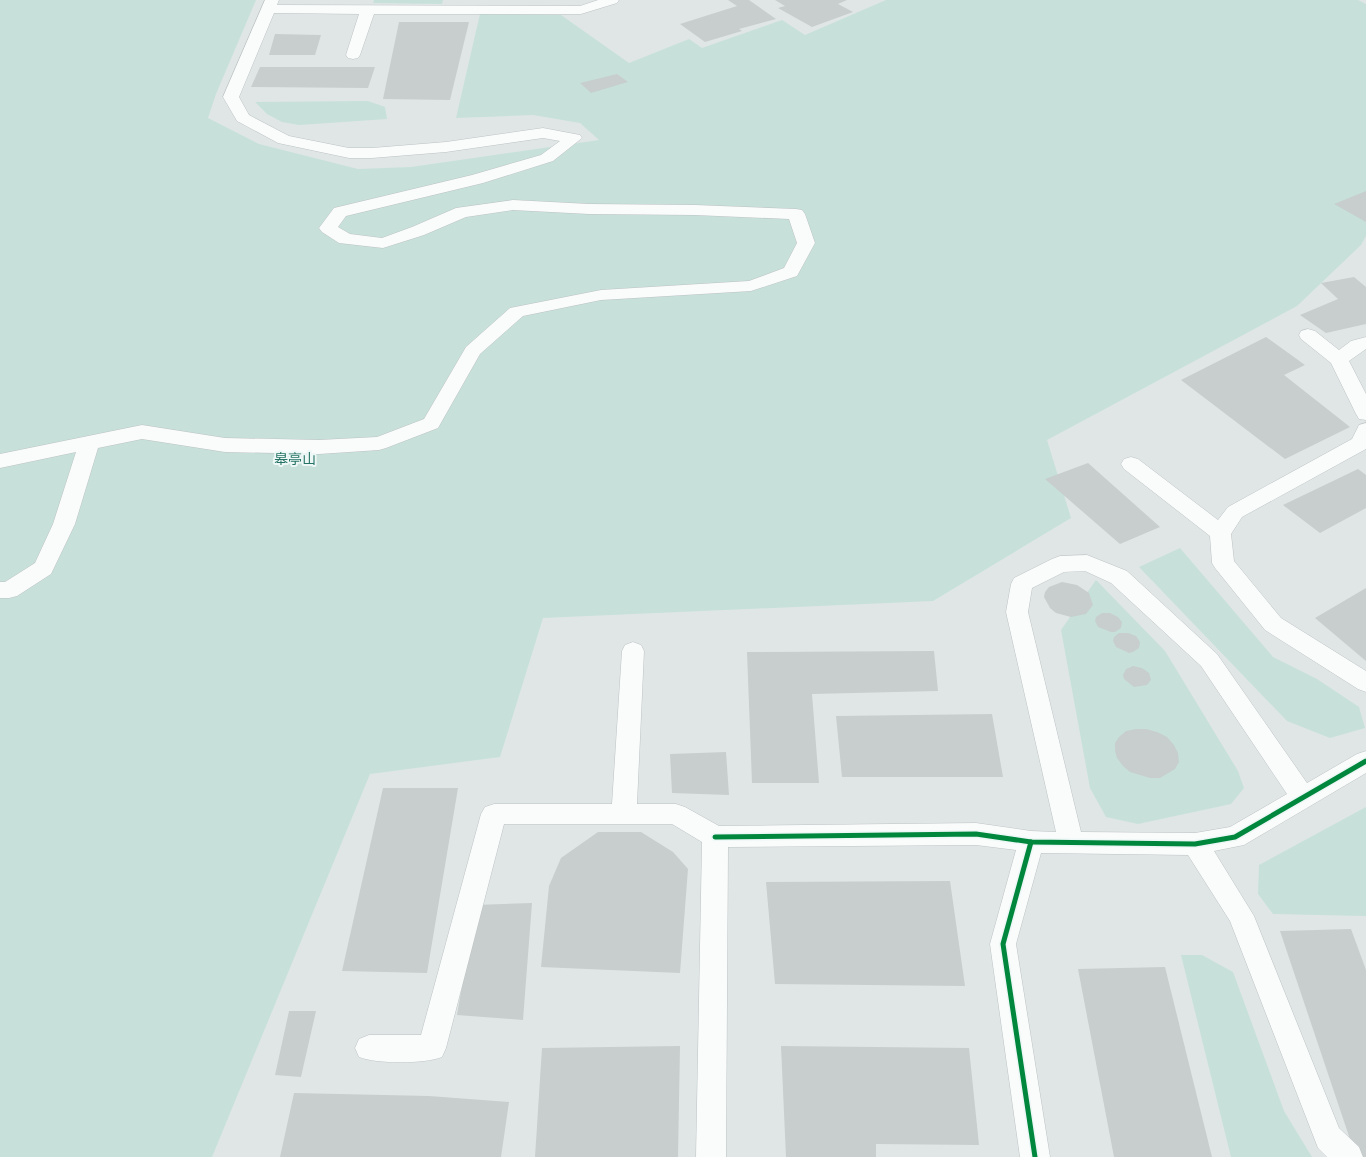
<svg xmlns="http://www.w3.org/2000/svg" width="1366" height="1157" viewBox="0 0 1366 1157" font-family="Barlow,'Noto Sans SC',sans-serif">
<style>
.green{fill:#c7e1da}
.building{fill:#c7cecd}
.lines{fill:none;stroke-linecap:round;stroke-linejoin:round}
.minor-casing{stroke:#bdc3c3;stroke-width:1}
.minor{fill:#fafbfb;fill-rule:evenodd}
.cycleway-casing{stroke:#edf7f6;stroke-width:8}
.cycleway{stroke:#00873e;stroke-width:5}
.labels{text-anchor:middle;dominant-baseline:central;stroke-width:4;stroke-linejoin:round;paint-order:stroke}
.park-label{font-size:14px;fill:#257364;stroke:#edf7f6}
</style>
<rect width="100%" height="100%" fill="#e0e6e6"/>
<!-- green -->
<g class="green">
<polygon points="0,0 256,0 216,94 208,118 259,144 358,169 411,167 599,140 580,123 533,115 456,118 480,14 561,15 629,63 689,39 702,48 782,20 805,35 886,0 1358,0 1366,4 1366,236 1361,245 1297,306 1047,440 1071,518 933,601 543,618 500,757 370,774 212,1157 0,1157"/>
<polygon points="374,0 443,0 442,4 373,3"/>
<polygon points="368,101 385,107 387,119 299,125 282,122 267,114 255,102"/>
<polygon points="1180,548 1273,657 1317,679 1359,707 1365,728 1330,738 1287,721 1139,567"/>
<polygon points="1096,580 1165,651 1238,771 1244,788 1231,804 1138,824 1106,817 1090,788 1061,630"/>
<polygon points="1366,807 1366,916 1273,914 1258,894 1259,865"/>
<polygon points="1181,955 1202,955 1233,972 1284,1111 1312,1157 1231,1157"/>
</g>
<!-- building -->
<g class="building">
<polygon points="728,0 749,0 776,19 739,29 742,31 705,42 680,24 737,6"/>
<polygon points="775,0 847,0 838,4 853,12 812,27 778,8 785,6"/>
<polygon points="399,22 469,22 450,100 383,99"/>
<polygon points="275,34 321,35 315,55 269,55"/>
<polygon points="260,67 375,67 368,88 251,87"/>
<polygon points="617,74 628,82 591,93 580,83"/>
<polygon points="1366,191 1366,222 1334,204"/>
<polygon points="1354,277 1366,287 1366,324 1326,333 1300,315 1338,299 1321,283"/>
<polygon points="1266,337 1305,365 1284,375 1350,427 1285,459 1181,380"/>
<polygon points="1088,463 1160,527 1120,544 1045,479"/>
<polygon points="1358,469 1366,475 1366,508 1320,533 1283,505"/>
<polygon points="1062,582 1077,585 1089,593 1093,605 1086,614 1071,617 1056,613 1050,608 1044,597 1045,592 1049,587"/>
<polygon points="1366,588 1366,661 1315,618"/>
<polygon points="1102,613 1110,613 1118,617 1122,622 1121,628 1115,632 1111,632 1098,627 1095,621 1096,617"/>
<polygon points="1119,633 1128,633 1136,636 1140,642 1139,648 1133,652 1129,653 1116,647 1113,641 1114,637"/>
<polygon points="934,651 938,691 812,694 819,783 752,783 747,652"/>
<polygon points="1133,666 1142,668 1149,673 1151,680 1147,685 1134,687 1124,679 1123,675 1126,669"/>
<polygon points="992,714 1003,777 842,777 836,716"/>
<polygon points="1136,729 1146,729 1157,732 1167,737 1174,745 1178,753 1179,762 1175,769 1160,778 1150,778 1130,772 1123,766 1117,758 1115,751 1115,743 1119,737 1126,731"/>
<polygon points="726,752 729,795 672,793 670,754"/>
<polygon points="383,788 458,788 427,973 342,971"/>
<polygon points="598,832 641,832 673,852 688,869 680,973 541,967 549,886 561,858"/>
<polygon points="950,881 965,986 775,984 766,882"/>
<polygon points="532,903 523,1020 457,1015 476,905"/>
<polygon points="1351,929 1366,970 1366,1157 1356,1157 1280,931"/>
<polygon points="1165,967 1212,1157 1114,1157 1078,969"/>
<polygon points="289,1011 316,1011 301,1077 275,1075"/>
<polygon points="680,1046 678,1157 535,1157 542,1048"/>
<polygon points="781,1046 969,1048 979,1145 876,1144 876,1157 786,1157"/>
<polygon points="294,1093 429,1096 509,1102 501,1157 280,1157"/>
</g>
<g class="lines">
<defs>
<g id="minor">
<polygon points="265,0 279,0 277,5 580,6 598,0 619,0 617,3 581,14 374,14 360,55 358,58 353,59 348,58 346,55 359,14 274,13 239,97 249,115 289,136 349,148 372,148 446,142 543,128 580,135 582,138 553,161 483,183 346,216 338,227 350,234 382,238 412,227 456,208 513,200 589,204 695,205 796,209 802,210 805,214 815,243 797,276 751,291 601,300 523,316 480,354 438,428 386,448 379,450 319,454 225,452 142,439 98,448 75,524 51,574 17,596 9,598 0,598 0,582 5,582 35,563 53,524 76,452 0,468 0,454 142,425 225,438 319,440 377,437 424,419 466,347 510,308 601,290 749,281 784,268 797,243 789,219 695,215 589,214 513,210 466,217 424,235 383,248 339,243 322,232 319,228 334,208 472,175 541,155 560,141 543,138 446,152 372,158 349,158 278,143 237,121 223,97"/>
<polygon points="1308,329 1315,331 1339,350 1351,341 1366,337 1366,349 1349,361 1366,394 1366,420 1359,419 1356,414 1331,363 1301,339 1299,335 1301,331"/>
<polygon points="1366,423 1366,449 1242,517 1231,534 1234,561 1281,618 1366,671 1366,692 1358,689 1265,630 1215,568 1212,563 1210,536 1124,469 1121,464 1124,459 1131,457 1138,459 1218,520 1228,507 1352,439 1359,425"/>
<path d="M1087,555L1127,571L1217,654L1307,783L1357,754L1366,751V773L1244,845L1214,851L1254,916L1339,1128L1359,1147L1363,1157H1327L1318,1148L1230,921L1188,855L1041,853L1016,944L1050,1157H1020L990,944L1016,850L976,845L728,847L726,1157H696L702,842L672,824H504L446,1048L442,1057C425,1064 376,1064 359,1057L355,1048L359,1039L369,1035H421L481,814L485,807L494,804H612L622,651L625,645L633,642L641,645L644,651L637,804H676L685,807L719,826L976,823L1031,831L1056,832L1006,612L1011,584L1014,578L1052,559L1060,556ZM1085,571L1111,583L1201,666L1287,794L1230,827L1195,833L1081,832L1028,612L1032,588L1064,572Z"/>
</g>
</defs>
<!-- minor casing -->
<use href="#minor" class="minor-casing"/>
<!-- minor -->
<use href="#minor" class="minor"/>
<defs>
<g id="cycleway">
<polyline points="715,837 976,834 1031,842 1195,844 1235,837 1366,761"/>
<polyline points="1031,842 1003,944 1035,1157"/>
</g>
</defs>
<!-- cycleway casing -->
<use href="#cycleway" class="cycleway-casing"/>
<!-- cycleway -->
<use href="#cycleway" class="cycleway"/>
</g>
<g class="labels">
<!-- park labels -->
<g class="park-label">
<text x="295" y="458">皋亭山</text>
</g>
</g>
</svg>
